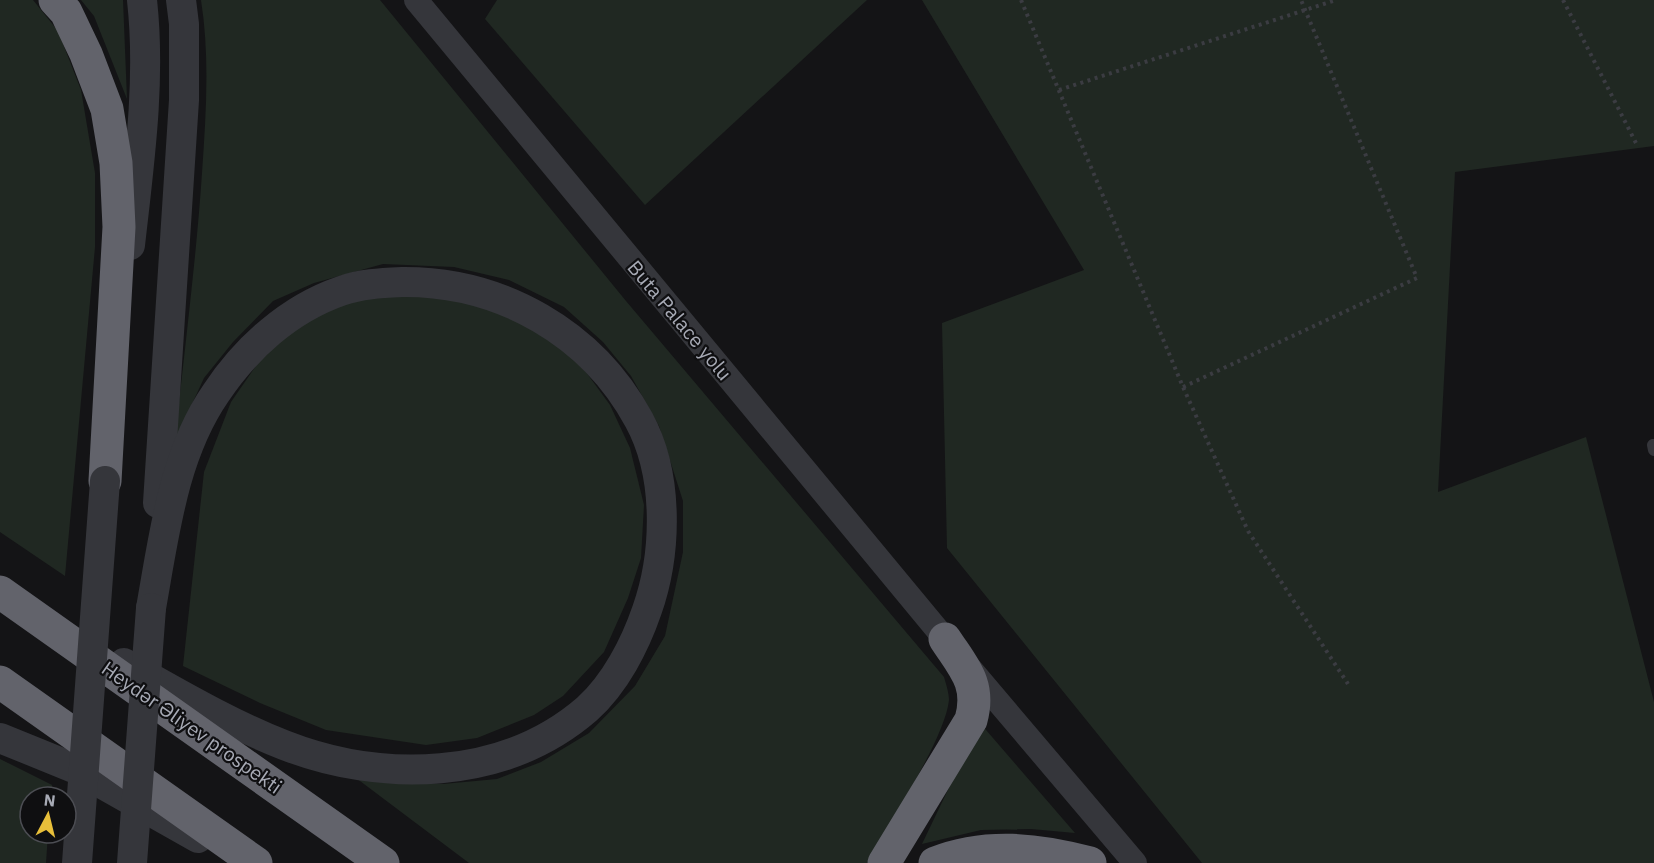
<svg xmlns="http://www.w3.org/2000/svg" width="1654" height="863" viewBox="0 0 1654 863" font-family="'IBM Plex Sans',sans-serif">
<style>
.green{fill:#202822}
.lines{fill:none;stroke-linecap:round;stroke-linejoin:round}
.path{stroke:#3b3c42;stroke-width:4;stroke-dasharray:3 4.5;stroke-linecap:butt}
.service{stroke:#35363b;stroke-width:12}
.minor{stroke:#35363b;stroke-width:24}
.tertiary{stroke:#35363b;stroke-width:30}
.motorway{stroke:#62636b;stroke-width:33}
.tertiary-bridge{stroke:#35363b;stroke-width:30}
.labels{text-anchor:middle;dominant-baseline:central;stroke-width:4.5;stroke-linejoin:round;paint-order:stroke}
.street-label{font-size:20px;fill:#a7aab5;stroke:#0f0f11}
</style>
<rect width="100%" height="100%" fill="#141416"/>
<!-- green -->
<g class="green">
<polygon points="0,0 33,0 58,31 81,90 95,173 95,247 65,576 0,532"/>
<polygon points="81,0 123,0 127,99 94,16"/>
<path d="M201,0H380L626,301L944,677C946,684 949,693 949,700C945,739 888,825 867,863H469L356,778L443,784L497,779L541,762L589,733L635,686L665,636L683,552V501L659,426L631,376L603,342L564,307L509,280L454,267L383,264L314,283L273,301L233,342L204,378L175,441C184,352 196,263 202,173C206,115 210,57 201,0Z"/>
<polygon points="497,0 867,0 645,205 485,19"/>
<polygon points="922,0 1654,0 1654,146 1455,172 1438,492 1586,437 1654,702 1654,863 1202,863 947,548 942,323 1084,270"/>
<polygon points="384,292 445,293 514,314 575,357 610,405 630,448 644,505 641,558 628,598 604,652 563,696 534,715 477,738 426,745 326,730 260,703 183,666 204,472 231,402 269,347 328,307"/>
<polygon points="980,723 1075,833 1031,829 981,830 922,844"/>
<polygon points="0,759 52,785 51,797 30,797 30,833 48,833 46,863 0,863"/>
</g>
<g class="lines">
<!-- path -->
<g class="path">
<polyline points="1021,0 1183,387 1248,531 1348,684"/>
<polyline points="1563,0 1638,147"/>
<polyline points="1059,90 1336,0"/>
<polyline points="1183,387 1417,278 1301,0"/>
</g>
<!-- service -->
<polyline class="service" points="1653,445 1654,450"/>
<!-- minor -->
<polyline class="minor" points="416,0 945,639 1135,863"/>
<!-- tertiary -->
<g class="tertiary">
<path d="M130,245C139,165 151,81 142,0"/>
<polyline points="158,503 184,100 184,24 181,0"/>
<path d="M124,663C176,692 228,723 284,745C381,783 504,781 587,709C615,684 635,645 647,610C667,553 669,475 639,420C592,333 501,281 402,282C381,283 360,284 341,291C289,309 246,348 216,393C173,455 164,536 151,608"/>
<polyline points="0,738 74,768 198,838"/>
</g>
<!-- motorway -->
<g class="motorway">
<polyline points="55,0 66,12 86,54 107,109 116,163 119,227 105,481"/>
<polyline points="0,592 383,863"/>
<polyline points="0,682 256,863"/>
<path d="M884,863L971,720C981,684 964,668 945,639"/>
<path d="M935,863C986,843 1038,849 1090,863"/>
</g>
<!-- tertiary-bridge -->
<g class="tertiary-bridge">
<polyline points="77,863 105,481"/>
<polyline points="132,863 151,608"/>
</g>
</g>
<g class="labels">
<!-- street labels -->
<g class="street-label">
<text transform="translate(680 320) rotate(50)">Buta Palace yolu</text>
<text transform="translate(192 727) rotate(35)">Heydər Əliyev prospekti</text>
</g>
</g>
<!-- north arrow -->
<g transform="translate(48 815) rotate(7)"><circle r="28" fill="#0f0f11" stroke="#4c4d53" stroke-width="1.5"/>
<path d="M0-4.5L10 22L0 15L-10 22Z" fill="#e8bf3a"/>
<text y="-9" font-size="16" font-weight="bold" text-anchor="middle" fill="#a7aab5">N</text>
</g>
</svg>
